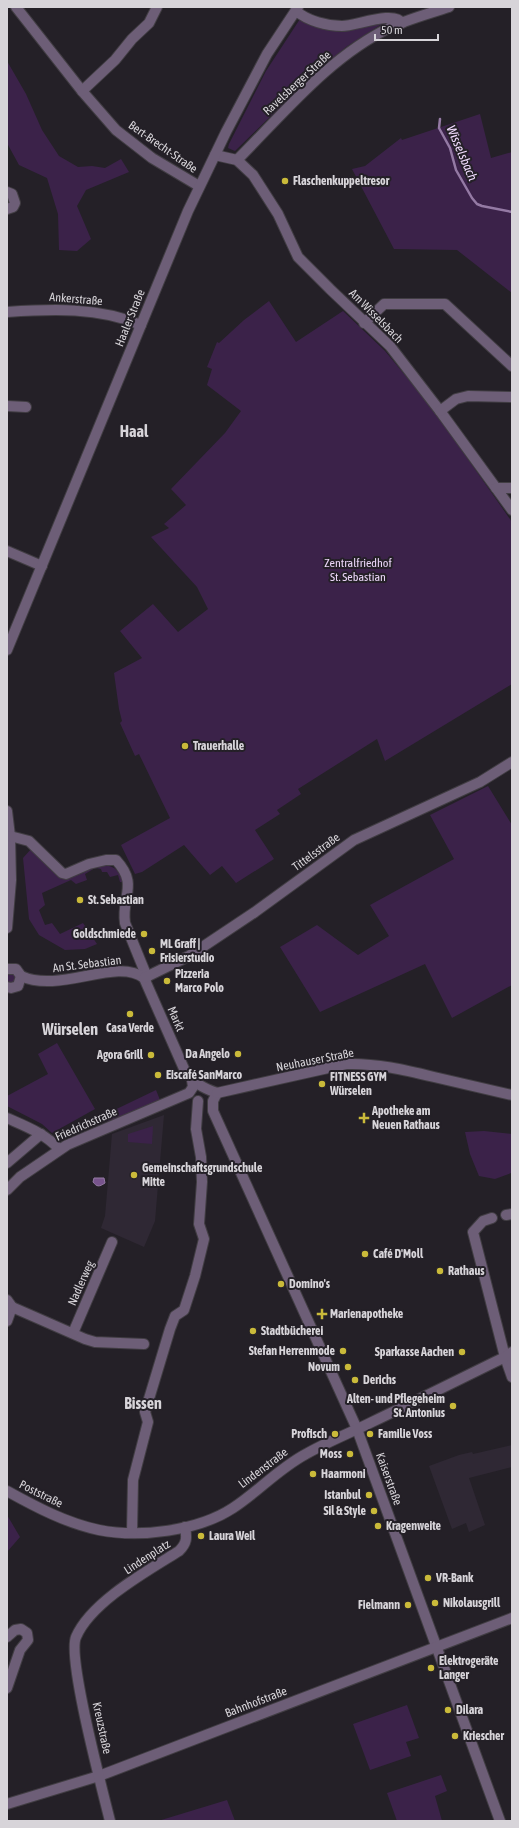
<svg xmlns="http://www.w3.org/2000/svg" width="519" height="1828" viewBox="0 0 519 1828" font-family="'Asap Condensed',sans-serif">
<style>
.built{fill:#2f2834}
.green{fill:#3b2249}
.water{fill:#78548d;stroke:#947aa4}
.lines{fill:none;stroke-linecap:round;stroke-linejoin:round}
.stream{stroke:#947aa4;stroke-width:2.5}
.minor-casing{stroke:#413d43;stroke-width:12}
.minor{stroke:#6d5e77;stroke-width:10}
.poi-dot{fill:#caba3a;stroke:#242027;stroke-width:1.5}
.labels{text-anchor:middle;dominant-baseline:central;stroke-width:4;stroke-linejoin:round;paint-order:stroke}
.street-label{font-size:12px;fill:#d7d4d9;stroke:#242027}
.poi-label{font-size:12px;font-weight:bold;fill:#d7d4d9;stroke:#242027;text-anchor:start}
.park-label{font-size:12px;fill:#ebd6f8;stroke:#242027}
.water-label{font-size:13px;font-style:italic;fill:#f0dbfd;stroke:#242027}
.district-label{font-size:16px;font-weight:bold;fill:#d7d4d9;stroke:#242027}
</style>
<rect width="100%" height="100%" fill="#242027"/>
<!-- built -->
<g class="built">
<polygon points="164,1115 155,1221 144,1247 101,1228 105,1216 112,1134"/>
<polygon points="512,1445 512,1467 469,1478 485,1525 469,1532 466,1523 452,1529 429,1466 459,1455 472,1452 473,1454"/>
</g>
<!-- green -->
<g class="green">
<polygon points="300,19 319,26 388,20 346,47 315,73 235,151 228,148 229,144 266,71"/>
<polygon points="7,61 26,94 42,130 59,156 78,167 92,166 105,168 121,159 129,172 86,190 77,206 91,239 77,251 59,250 58,214 47,178 19,165 7,143"/>
<polygon points="480,114 491,158 512,152 512,293 457,250 394,249 352,169 365,166 401,138 402,140"/>
<polygon points="269,301 296,342 343,311 385,351 414,386 444,425 512,522 512,684 385,761 377,739 298,789 301,794 277,810 280,814 255,830 274,859 236,883 222,866 210,875 184,845 142,872 135,874 121,845 170,818 139,754 135,756 120,723 122,721 119,709 114,673 142,658 120,631 153,604 178,632 208,609 197,587 151,537 169,528 164,524 186,505 171,489 225,433 241,411 207,385 212,369 207,367 217,342 219,343 244,320"/>
<polygon points="488,786 512,825 512,985 452,1018 425,964 320,1012 280,947 317,925 358,955 389,936 370,905 454,859 430,815"/>
<path d="M32,848L61,874C80,869 117,853 123,882H120L118,875L110,877L107,872H102L101,869L95,868L85,874L87,880L76,884L71,880L42,893L45,905L39,910L45,925L52,923L60,934L83,923L97,944L85,949L65,950L39,935L29,919L23,858Z"/>
<circle cx="11" cy="978" r="5"/>
<polygon points="57,1043 95,1109 52,1133 42,1124 7,1106 7,1096 48,1074 38,1054"/>
<polygon points="156,1090 160,1100 107,1122 104,1115"/>
<polygon points="153,1126 152,1144 128,1142 128,1134"/>
<polygon points="484,1131 512,1134 511,1173 495,1179 479,1176 470,1154 465,1132"/>
<polygon points="7,1515 20,1537 7,1552"/>
<polygon points="407,1705 419,1738 406,1742 411,1756 370,1770 353,1724"/>
<polygon points="441,1775 447,1791 435,1796 442,1821 397,1821 387,1793"/>
<polygon points="227,1800 235,1821 158,1821"/>
</g>
<!-- water -->
<path class="water" d="M94,1178H104L105,1183C99,1187 97,1187 93,1182Z"/>
<g class="lines">
<!-- stream -->
<polyline class="stream" points="440,119 439,128 450,148 456,170 472,198 477,204 482,206 512,212"/>
<defs>
<g id="minor">
<polyline points="16,7 82,91 116,130 152,158 199,186"/>
<path d="M296,11C308,21 327,26 342,26C356,26 394,10 402,23"/>
<polyline points="82,91 115,60 132,39 149,23 157,7"/>
<polyline points="215,155 237,160 253,175 278,214 298,257 330,289 390,346 440,411 512,510"/>
<path d="M237,160C284,113 330,56 391,27C409,19 430,13 449,7"/>
<polyline points="7,192 12,194 15,203 13,207 7,209"/>
<path d="M7,312C52,309 99,307 141,325"/>
<polyline points="364,323 384,304 445,304 512,366"/>
<polyline points="7,406 26,407"/>
<polyline points="440,411 456,399 468,396 512,397"/>
<polyline points="496,488 512,488"/>
<polyline points="7,551 42,566"/>
<polyline points="7,650 188,211 226,132 267,54 298,7"/>
<polyline points="7,811 10,836 11,880 7,928"/>
<path d="M10,836L29,841L62,873L66,874L89,864L106,860H116C139,885 121,896 125,923L147,977"/>
<polyline points="7,969 16,969 21,976 18,986 11,988 7,987"/>
<path d="M21,976C60,994 116,957 144,978L185,1071C194,1083 203,1088 217,1093"/>
<polyline points="144,978 189,956 255,912 354,840 480,782 512,762"/>
<polyline points="217,1093 213,1101 213,1111 357,1429 500,1821"/>
<path d="M217,1093L346,1064C376,1063 405,1070 434,1077C460,1083 486,1089 512,1095"/>
<path d="M7,1118C25,1126 46,1134 59,1149"/>
<polyline points="7,1163 41,1134"/>
<polyline points="7,1190 20,1177 67,1145 189,1093 193,1087 192,1080"/>
<polyline points="506,1215 512,1214"/>
<polyline points="492,1218 483,1221 473,1232 505,1357 512,1377"/>
<polyline points="7,1300 12,1307 7,1321"/>
<polyline points="12,1307 85,1339 95,1342 144,1344"/>
<polyline points="73,1333 112,1242"/>
<path d="M7,1491C36,1507 66,1523 99,1530C140,1538 198,1531 233,1508C259,1491 278,1469 306,1454C327,1442 350,1433 372,1422C416,1401 460,1379 505,1357L512,1352"/>
<polyline points="132,1533 133,1480 148,1422 145,1412 170,1329 175,1316 184,1310 195,1276 204,1239 199,1224 202,1182 201,1157 196,1129 198,1101"/>
<polyline points="7,1637 15,1630 21,1629 27,1633 28,1640 20,1650 7,1688"/>
<polyline points="7,1804 99,1776 512,1618"/>
<path d="M110,1821C103,1792 67,1658 76,1637C91,1602 147,1571 179,1551C187,1543 187,1538 185,1527"/>
</g>
</defs>
<!-- minor casing -->
<use href="#minor" class="minor-casing"/>
<!-- minor -->
<use href="#minor" class="minor"/>
</g>
<!-- markers -->
<g class="poi-dot">
<circle cx="285" cy="181" r="4"/>
<circle cx="185" cy="746" r="4"/>
<circle cx="80" cy="900" r="4"/>
<circle cx="144" cy="934" r="4"/>
<circle cx="152" cy="951" r="4"/>
<circle cx="167" cy="981" r="4"/>
<circle cx="130" cy="1014" r="4"/>
<circle cx="238" cy="1054" r="4"/>
<circle cx="151" cy="1055" r="4"/>
<circle cx="158" cy="1075" r="4"/>
<circle cx="322" cy="1084" r="4"/>
<path d="M362 1112h4v4h4v4h-4v4h-4v-4h-4v-4h4z"/>
<circle cx="134" cy="1175" r="4"/>
<circle cx="365" cy="1254" r="4"/>
<circle cx="440" cy="1271" r="4"/>
<circle cx="281" cy="1284" r="4"/>
<path d="M320 1308h4v4h4v4h-4v4h-4v-4h-4v-4h4z"/>
<circle cx="253" cy="1331" r="4"/>
<circle cx="343" cy="1351" r="4"/>
<circle cx="462" cy="1352" r="4"/>
<circle cx="348" cy="1367" r="4"/>
<circle cx="355" cy="1380" r="4"/>
<circle cx="453" cy="1406" r="4"/>
<circle cx="335" cy="1434" r="4"/>
<circle cx="370" cy="1434" r="4"/>
<circle cx="350" cy="1454" r="4"/>
<circle cx="313" cy="1474" r="4"/>
<circle cx="369" cy="1495" r="4"/>
<circle cx="374" cy="1511" r="4"/>
<circle cx="378" cy="1526" r="4"/>
<circle cx="201" cy="1536" r="4"/>
<circle cx="428" cy="1578" r="4"/>
<circle cx="435" cy="1603" r="4"/>
<circle cx="408" cy="1605" r="4"/>
<circle cx="431" cy="1668" r="4"/>
<circle cx="448" cy="1710" r="4"/>
<circle cx="455" cy="1736" r="4"/>
</g>
<g class="labels">
<!-- street labels -->
<g class="street-label">
<text transform="translate(297 83) rotate(-43)">Ravelsberger Straße</text>
<text transform="translate(163 147) rotate(35)">Bert-Brecht-Straße</text>
<text transform="translate(76 299) rotate(5)">Ankerstraße</text>
<text transform="translate(376 316) rotate(45)">Am Wisselsbach</text>
<text transform="translate(130 318) rotate(-68)">Haaler Straße</text>
<text transform="translate(316 852) rotate(-36)">Tittelsstraße</text>
<text transform="translate(87 964) rotate(-7)">An St. Sebastian</text>
<text transform="translate(176 1019) rotate(67)">Markt</text>
<text transform="translate(315 1060) rotate(-11)">Neuhauser Straße</text>
<text transform="translate(86 1124) rotate(-24)">Friedrichstraße</text>
<text transform="translate(81 1283) rotate(-66)">Nadlerweg</text>
<text transform="translate(263 1468) rotate(-37)">Lindenstraße</text>
<text transform="translate(389 1479) rotate(70)">Kaiserstraße</text>
<text transform="translate(41 1494) rotate(26)">Poststraße</text>
<text transform="translate(147 1557) rotate(-33)">Lindenplatz</text>
<text transform="translate(256 1702) rotate(-21)">Bahnhofstraße</text>
<text transform="translate(102 1728) rotate(78)">Kreuzstraße</text>
</g>
<!-- poi labels -->
<g class="poi-label">
<text x="293" y="181">Flaschenkuppeltresor</text>
<text x="193" y="746">Trauerhalle</text>
<text x="88" y="900">St. Sebastian</text>
<text x="136" y="934" text-anchor="end">Goldschmiede</text>
<text x="160" y="944">ML Graff |<tspan x="160" dy="14">Frisierstudio</tspan></text>
<text x="175" y="974">Pizzeria<tspan x="175" dy="14">Marco Polo</tspan></text>
<text x="130" y="1028" text-anchor="middle">Casa Verde</text>
<text x="230" y="1054" text-anchor="end">Da Angelo</text>
<text x="143" y="1055" text-anchor="end">Agora Grill</text>
<text x="166" y="1075">Eiscafé SanMarco</text>
<text x="330" y="1077">FITNESS GYM<tspan x="330" dy="14">Würselen</tspan></text>
<text x="372" y="1111">Apotheke am<tspan x="372" dy="14">Neuen Rathaus</tspan></text>
<text x="142" y="1168">Gemeinschaftsgrundschule<tspan x="142" dy="14">Mitte</tspan></text>
<text x="373" y="1254">Café D'Moll</text>
<text x="448" y="1271">Rathaus</text>
<text x="289" y="1284">Domino's</text>
<text x="330" y="1314">Marienapotheke</text>
<text x="261" y="1331">Stadtbücherei</text>
<text x="335" y="1351" text-anchor="end">Stefan Herrenmode</text>
<text x="454" y="1352" text-anchor="end">Sparkasse Aachen</text>
<text x="340" y="1367" text-anchor="end">Novum</text>
<text x="363" y="1380">Derichs</text>
<text x="445" y="1399" text-anchor="end">Alten- und Pflegeheim<tspan x="445" dy="14">St. Antonius</tspan></text>
<text x="327" y="1434" text-anchor="end">Profisch</text>
<text x="378" y="1434">Familie Voss</text>
<text x="342" y="1454" text-anchor="end">Moss</text>
<text x="321" y="1474">Haarmoni</text>
<text x="361" y="1495" text-anchor="end">Istanbul</text>
<text x="366" y="1511" text-anchor="end">Sil &amp; Style</text>
<text x="386" y="1526">Kragenweite</text>
<text x="209" y="1536">Laura Weil</text>
<text x="436" y="1578">VR-Bank</text>
<text x="443" y="1603">Nikolausgrill</text>
<text x="400" y="1605" text-anchor="end">Fielmann</text>
<text x="439" y="1661">Elektrogeräte<tspan x="439" dy="14">Langer</tspan></text>
<text x="456" y="1710">Dilara</text>
<text x="463" y="1736">Kriescher</text>
</g>
<!-- park labels -->
<g class="park-label">
<text x="358" y="563">Zentralfriedhof<tspan x="358" dy="14">St. Sebastian</tspan></text>
</g>
<!-- water labels -->
<g class="water-label">
<text transform="translate(462 153) rotate(67)">Wisselsbach</text>
</g>
<!-- district labels -->
<g class="district-label">
<text x="134" y="431">Haal</text>
<text x="70" y="1029">Würselen</text>
<text x="143" y="1403">Bissen</text>
</g>
</g>
<!-- border -->
<rect width="519" height="1828" fill="none" stroke="#d7d4d9" stroke-width="16"/>
<!-- scale -->
<path d="M375 34v6h63v-6" fill="none" stroke="#d7d4d9" stroke-width="2"/>
<text x="381" y="34" font-size="12" fill="#d7d4d9" stroke="#242027" stroke-width="3" paint-order="stroke">50 m</text>
</svg>
